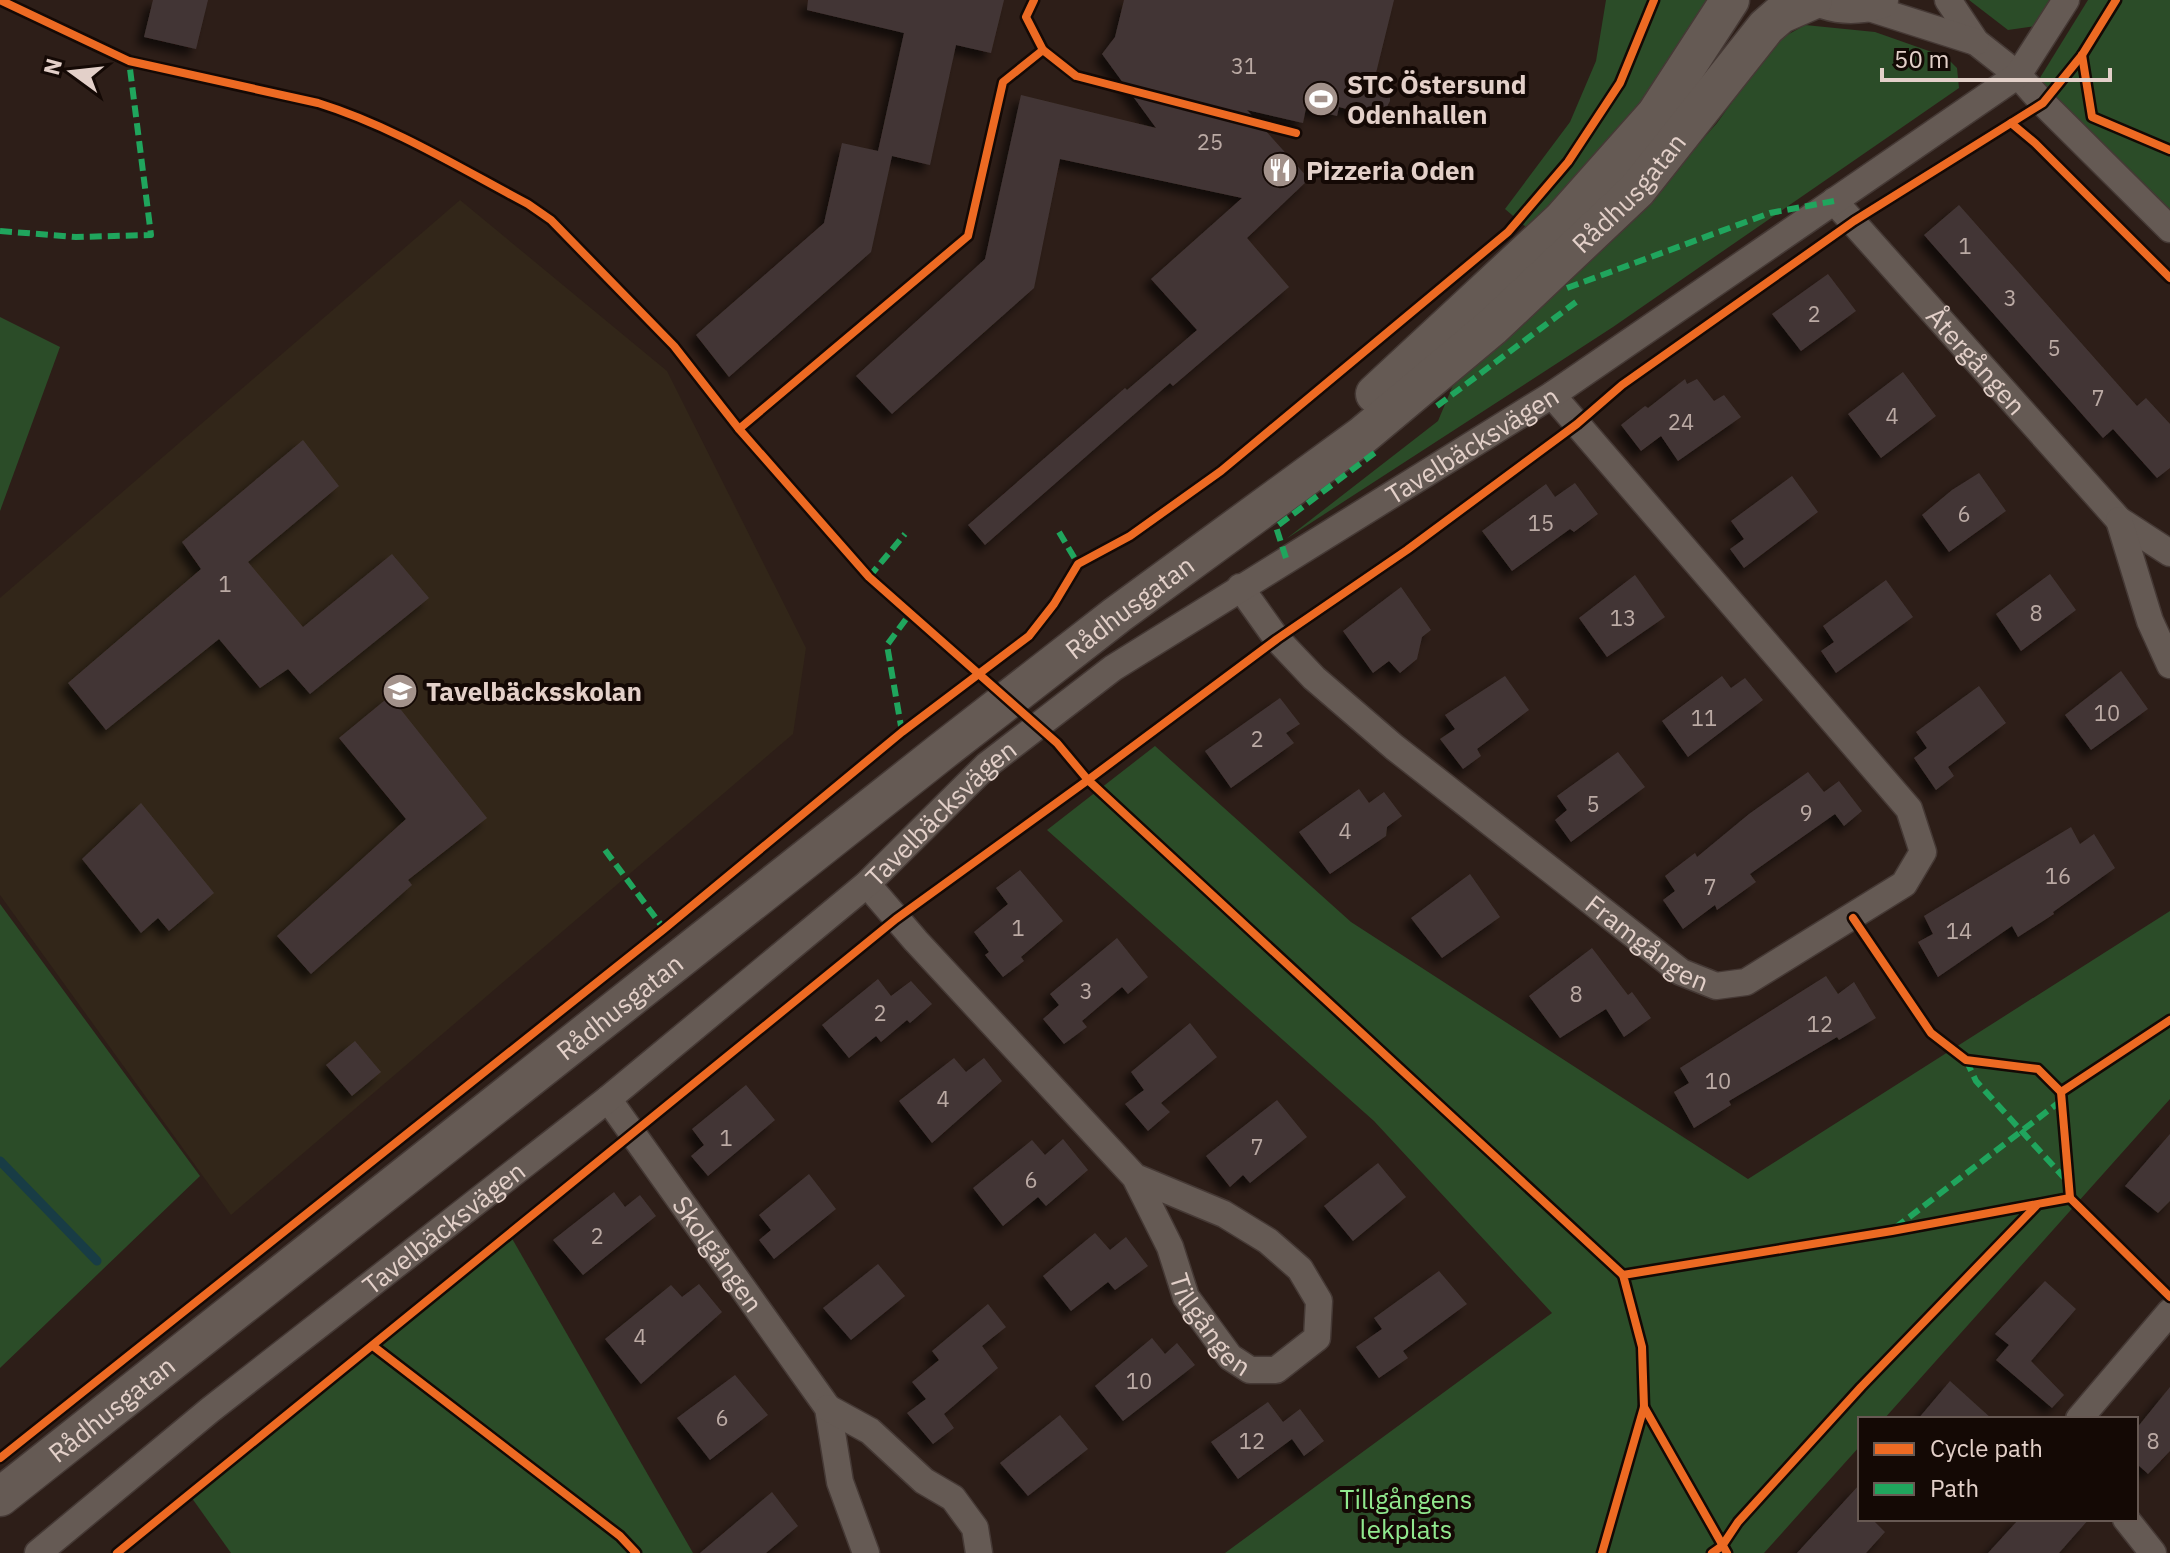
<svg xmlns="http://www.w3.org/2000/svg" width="2170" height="1553" viewBox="0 0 2170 1553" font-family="'IBM Plex Sans',sans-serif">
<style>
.education{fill:#322619}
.green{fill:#2b4c28}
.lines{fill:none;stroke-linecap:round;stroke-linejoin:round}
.stream{stroke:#183c45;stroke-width:9}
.building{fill:#433635;filter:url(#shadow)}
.street-casing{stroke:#453935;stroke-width:29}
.secondary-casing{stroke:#453935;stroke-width:41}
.street{stroke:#655a54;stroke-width:26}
.secondary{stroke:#655a54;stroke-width:38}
.quiet{stroke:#20a55d;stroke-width:6;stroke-dasharray:12 6;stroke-linecap:butt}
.cycleway-casing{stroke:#140905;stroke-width:13}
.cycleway{stroke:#ed6a23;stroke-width:8}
.labels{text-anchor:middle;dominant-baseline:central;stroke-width:8;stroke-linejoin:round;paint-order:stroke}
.number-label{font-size:22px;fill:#bbaaa4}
.poi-label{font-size:26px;font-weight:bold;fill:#e3d0c9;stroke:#140905;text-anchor:start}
.street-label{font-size:26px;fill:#e3d0c9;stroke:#140905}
.park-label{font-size:26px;fill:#91e98e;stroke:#140905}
</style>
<defs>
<filter id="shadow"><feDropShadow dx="-7" dy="7" stdDeviation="4" flood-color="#0009"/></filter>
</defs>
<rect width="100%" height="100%" fill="#2d1e18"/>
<!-- education -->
<polygon class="education" points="460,200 667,371 806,648 793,734 231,1215 0,895 0,598"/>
<!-- green -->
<g class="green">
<polygon points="1606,0 1712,0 1637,115 1532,232 1505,209 1570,122 1596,61"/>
<polygon points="1969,0 2051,0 2036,26 2008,30"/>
<polygon points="2088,0 2170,0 2170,213 2038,81"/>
<polygon points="1805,25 1875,32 1946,57 1957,68 1959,88 1613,327 1286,539 1438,421 1456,378 1638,212 1717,123 1775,42"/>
<polygon points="0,317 60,347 0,511"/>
<polygon points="1155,746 1351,922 1748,1179 2170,911 2170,1099 1884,1419 1860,1419 1860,1446 1764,1553 1225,1553 1552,1313 1374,1121 1047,830"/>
<polygon points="0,904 200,1176 0,1368"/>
<polygon points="510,1235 693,1553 231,1553 189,1494"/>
</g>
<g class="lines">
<!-- stream -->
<polyline class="stream" points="0,1161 97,1261"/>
</g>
<!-- building -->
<g class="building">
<polygon points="153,0 208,0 196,49 144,37"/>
<polygon points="808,0 1004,0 991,53 956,45 930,165 892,156 871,252 729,377 696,335 824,223 842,143 878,151 904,33 807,10"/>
<polygon points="1124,0 1394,0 1375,77 1390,80 1390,101 1381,118 1339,107 1337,116 1306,108 1303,123 1247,110 1309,179 1247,238 1289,287 1173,386 1170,383 985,545 968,525 1125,388 1127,390 1197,330 1151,279 1242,198 1060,159 1034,288 892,414 856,376 985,259 1021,95 1156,128 1102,54 1115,37"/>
<polygon points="1959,205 2137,406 2146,398 2170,424 2170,468 2157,478 2113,429 2103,438 1924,235"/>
<polygon points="1828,274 1856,311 1801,351 1772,314"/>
<polygon points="1903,372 1936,416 1881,458 1848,414"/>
<polygon points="1685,379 1687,384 1697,379 1714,401 1724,395 1741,417 1678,461 1661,436 1641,451 1621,425 1645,406 1648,408"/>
<polygon points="303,440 339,486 248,562 303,627 392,554 429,598 310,694 288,669 260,688 219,639 106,730 68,683 201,569 182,542"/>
<polygon points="1979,473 2006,511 1949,552 1922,515 1952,490"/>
<polygon points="1792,476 1818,512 1744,568 1730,549 1744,539 1731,521"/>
<polygon points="1575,483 1598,514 1574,532 1570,529 1512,571 1482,531 1546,484 1555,497"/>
<polygon points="2050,574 2076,610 2021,651 1996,614"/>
<polygon points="1635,575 1665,617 1607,657 1579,618"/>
<polygon points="1886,580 1913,617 1836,673 1821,651 1834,642 1823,626"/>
<polygon points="1401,587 1431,630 1422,637 1417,659 1400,673 1389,661 1373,673 1343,631"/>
<polygon points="2121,671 2148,709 2091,750 2065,715"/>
<polygon points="1505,676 1529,710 1477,749 1481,756 1463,769 1440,739 1455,729 1445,715"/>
<polygon points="1722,676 1731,688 1745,678 1763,700 1688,757 1662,721"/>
<polygon points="1979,686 2006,723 1948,767 1954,776 1936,790 1914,758 1927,748 1916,732"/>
<polygon points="390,696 487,818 408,880 412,885 311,974 277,936 406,819 339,738"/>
<polygon points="1280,698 1300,724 1286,733 1294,743 1231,788 1205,751"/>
<polygon points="1618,752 1645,787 1571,842 1555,820 1567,810 1557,796"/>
<polygon points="1808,772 1824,792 1839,781 1862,811 1844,826 1835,814 1750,874 1756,882 1717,910 1715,905 1683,929 1663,900 1675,891 1665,876 1695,853 1697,857 1749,814"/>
<polygon points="1359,789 1369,803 1384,792 1402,816 1387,827 1386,836 1330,874 1299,832"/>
<polygon points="141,803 214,893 169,931 158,918 141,933 82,859"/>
<polygon points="2071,827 2080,844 2094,834 2115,868 2053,912 2054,914 2018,937 2012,926 1938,977 1918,942 1933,934 1924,916"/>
<polygon points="1020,870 1063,921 1021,957 1024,961 1003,977 985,955 989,952 974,932 1008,904 996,888"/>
<polygon points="1470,874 1500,917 1442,958 1411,918"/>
<polygon points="1117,938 1148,977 1128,994 1122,987 1082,1021 1087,1027 1064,1044 1043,1019 1059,1005 1050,994"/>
<polygon points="1592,948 1628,995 1632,992 1651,1018 1624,1037 1606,1009 1560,1038 1529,996"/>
<polygon points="1826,976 1838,994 1854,982 1876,1018 1839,1040 1837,1037 1729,1101 1731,1105 1694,1128 1674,1092 1689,1083 1680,1068"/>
<polygon points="878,979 891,996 911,981 932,1004 910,1023 907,1020 881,1042 876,1036 849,1058 822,1025"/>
<polygon points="1190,1023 1217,1057 1161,1103 1170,1112 1148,1131 1125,1104 1144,1090 1131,1072"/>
<polygon points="355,1041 381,1072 352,1096 326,1065"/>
<polygon points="954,1058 966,1072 984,1058 1002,1081 932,1143 899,1101"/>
<polygon points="746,1085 775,1120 708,1176 691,1156 704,1145 692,1129"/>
<polygon points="1277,1100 1307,1137 1250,1183 1243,1175 1230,1187 1206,1156"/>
<polygon points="2170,1134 2170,1201 2158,1213 2125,1186"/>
<polygon points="1063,1139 1088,1170 1046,1206 1038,1197 1003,1226 973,1188 1032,1140 1045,1155"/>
<polygon points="1378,1163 1406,1197 1353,1241 1324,1206"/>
<polygon points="809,1174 836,1209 774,1259 759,1240 771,1230 759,1215"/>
<polygon points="614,1192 625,1207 640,1195 656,1216 583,1275 553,1240"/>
<polygon points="1095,1233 1110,1250 1126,1237 1148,1266 1115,1290 1108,1282 1071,1311 1043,1276"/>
<polygon points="878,1264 905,1296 851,1340 823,1308"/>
<polygon points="1439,1271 1467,1304 1403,1351 1408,1358 1379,1378 1356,1347 1382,1329 1374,1318"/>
<polygon points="2045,1281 2076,1309 2031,1361 2064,1395 2052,1408 1996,1360 2009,1345 1995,1334"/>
<polygon points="699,1284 722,1312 641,1384 605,1339 671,1285 682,1297"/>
<polygon points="988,1304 1006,1327 982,1346 998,1368 944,1414 954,1428 933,1444 907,1413 926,1399 912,1382 939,1360 932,1351"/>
<polygon points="1152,1338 1165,1354 1177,1343 1195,1365 1123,1421 1095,1386"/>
<polygon points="735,1375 768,1415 710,1460 677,1418"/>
<polygon points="1950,1381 1992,1419 1918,1419"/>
<polygon points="2170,1387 2170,1451 2148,1474 2136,1463 2136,1429"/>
<polygon points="1268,1402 1283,1422 1300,1409 1324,1441 1304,1456 1292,1439 1238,1479 1211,1442"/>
<polygon points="1060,1415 1088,1449 1028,1496 1000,1463"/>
<polygon points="1860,1484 1860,1519 1872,1519 1885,1532 1866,1553 1797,1553"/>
<polygon points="772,1492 798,1526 766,1553 700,1553"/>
<polygon points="2019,1519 2089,1519 2059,1553 1988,1553"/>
</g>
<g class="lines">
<defs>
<g id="street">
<polyline points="1948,0 1976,42 2018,75 2043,103 2170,229"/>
<polyline points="1860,5 1976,42"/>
<path id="s1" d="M1834,201L2119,520L2170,553"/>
<polyline points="2119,520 2150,621 2170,665"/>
<path id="s2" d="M1240,587L1277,639L1314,678L1394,747L1681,972L1716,986L1746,982L1904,884L1923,852L1909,809L1552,395"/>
<path id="s3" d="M867,884L916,941L1135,1177L1170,1247L1186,1297L1230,1357L1250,1370H1276L1317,1338L1319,1301L1300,1269L1268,1241L1224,1214L1135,1177"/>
<path id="s4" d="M608,1099L828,1408L840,1482L866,1553"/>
<polyline points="828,1408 870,1431 924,1481 953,1498 975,1528 979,1553"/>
<polyline points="2079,1419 2170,1312"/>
<polyline points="2126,1519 2153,1553"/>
<path id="s5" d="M38,1553L210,1410L608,1099L867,884L987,765L1113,668L1552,395L2018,75L2066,0"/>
</g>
<g id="secondary">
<path d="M1826,0C1844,6 1860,5 1879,0"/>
<polyline points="1375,394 1561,221 1656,114 1730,0"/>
<path id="s6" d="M0,1497L941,752L1117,615L1363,435L1492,327L1637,190L1766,27L1781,14L1813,0"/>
</g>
</defs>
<!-- street casing -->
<use href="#street" class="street-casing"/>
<!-- secondary casing -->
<use href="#secondary" class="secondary-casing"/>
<!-- street -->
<use href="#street" class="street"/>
<!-- secondary -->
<use href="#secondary" class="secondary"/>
<!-- quiet -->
<g class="quiet">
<polyline points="0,231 76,237 151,235 129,61"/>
<polyline points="1567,288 1770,213 1834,201"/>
<polyline points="1437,406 1576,302"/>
<polyline points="1059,532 1078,564"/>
<polyline points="1286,558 1276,527 1377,451"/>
<polyline points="869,577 905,534"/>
<polyline points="902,732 887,645 909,615"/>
<polyline points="605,850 664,929"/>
<polyline points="1966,1060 1976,1081 2068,1182"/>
<polyline points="1895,1228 2062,1100"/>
</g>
<defs>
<g id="cycleway">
<path d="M0,0L129,61L318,103C392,126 460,168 528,204L551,220L674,346L739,429L869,577L1057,743L1088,780L1623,1275"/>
<polyline points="1034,0 1026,17 1043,50 1076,76 1296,133"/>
<polyline points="2082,55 2092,117 2170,150"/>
<polyline points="2011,123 2035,143 2170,278"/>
<polyline points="739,429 968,236 1003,82 1043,50"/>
<polyline points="1853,918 1931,1033 1966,1060 2038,1069 2061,1092"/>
<polyline points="2070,1198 2170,1297"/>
<polyline points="373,1346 620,1536 636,1553"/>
<polyline points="1644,1407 1727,1553"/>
<polyline points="0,1458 664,929 902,732 1029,636 1054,604 1078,564 1130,536 1221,471 1508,232 1568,162 1620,83 1654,0"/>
<polyline points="117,1553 896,919 1088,780 1277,639 1407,550 1577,424 1622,385 1854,221 2043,103 2082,55 2116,0"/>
<polyline points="1602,1553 1644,1407 1642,1347 1623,1275 1892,1231 2070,1198 2061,1092 2170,1020"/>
<polyline points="1712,1553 1722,1546 1738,1522 1861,1387 2036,1206"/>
</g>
</defs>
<!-- cycleway casing -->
<use href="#cycleway" class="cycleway-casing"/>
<!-- cycleway -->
<use href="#cycleway" class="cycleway"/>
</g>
<!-- icons -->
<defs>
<symbol id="stadium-disc" viewBox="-11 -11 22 22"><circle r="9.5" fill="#a3928b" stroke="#140905"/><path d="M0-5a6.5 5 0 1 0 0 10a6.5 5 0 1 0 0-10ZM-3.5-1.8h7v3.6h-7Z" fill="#fff"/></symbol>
<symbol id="restaurant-disc" viewBox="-11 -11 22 22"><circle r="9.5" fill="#a3928b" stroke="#140905"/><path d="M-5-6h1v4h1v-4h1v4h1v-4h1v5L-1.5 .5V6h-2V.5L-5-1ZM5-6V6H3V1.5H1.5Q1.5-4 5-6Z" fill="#fff"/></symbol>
<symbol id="school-disc" viewBox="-11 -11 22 22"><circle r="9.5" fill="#a3928b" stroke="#140905"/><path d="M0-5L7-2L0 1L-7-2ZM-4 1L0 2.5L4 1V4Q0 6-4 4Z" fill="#fff"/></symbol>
</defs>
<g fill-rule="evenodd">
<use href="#stadium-disc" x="1301" y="79" width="40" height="40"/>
<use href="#restaurant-disc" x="1260" y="150" width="40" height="40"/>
<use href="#school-disc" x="380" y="671" width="40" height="40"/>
</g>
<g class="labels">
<!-- number labels -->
<g class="number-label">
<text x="1244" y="65">31</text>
<text x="1210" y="141">25</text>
<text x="1965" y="245">1</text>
<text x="2010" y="297">3</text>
<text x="1814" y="313">2</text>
<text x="2054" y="347">5</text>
<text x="2098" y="397">7</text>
<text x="1892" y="415">4</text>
<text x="1681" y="421">24</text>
<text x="1964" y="513">6</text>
<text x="1541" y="522">15</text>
<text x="225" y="583">1</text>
<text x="2036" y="612">8</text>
<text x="1623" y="617">13</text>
<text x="2107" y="712">10</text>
<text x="1704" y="717">11</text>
<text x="1257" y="738">2</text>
<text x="1593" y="803">5</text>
<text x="1806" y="812">9</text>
<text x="1345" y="830">4</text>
<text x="2058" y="875">16</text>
<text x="1710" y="886">7</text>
<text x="1018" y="927">1</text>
<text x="1959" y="930">14</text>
<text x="1086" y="990">3</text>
<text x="1576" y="993">8</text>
<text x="880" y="1012">2</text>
<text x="1820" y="1023">12</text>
<text x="1718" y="1080">10</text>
<text x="943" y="1098">4</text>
<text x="726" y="1137">1</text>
<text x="1257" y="1146">7</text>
<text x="1031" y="1179">6</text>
<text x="597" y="1235">2</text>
<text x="640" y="1336">4</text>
<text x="1139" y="1380">10</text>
<text x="722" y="1417">6</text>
<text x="1252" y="1440">12</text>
<text x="2153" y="1440">8</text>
</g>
<!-- poi labels -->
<g class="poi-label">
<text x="1347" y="84">STC Östersund<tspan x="1347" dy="30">Odenhallen</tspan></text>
<text x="1306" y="170">Pizzeria Oden</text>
<text x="426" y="691">Tavelbäcksskolan</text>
</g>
<!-- street labels -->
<g class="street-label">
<text stroke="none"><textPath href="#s6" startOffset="2088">Rådhusgatan</textPath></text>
<text stroke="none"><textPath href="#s1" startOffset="214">Återgången</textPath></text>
<text stroke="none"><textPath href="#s5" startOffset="1816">Tavelbäcksvägen</textPath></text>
<text stroke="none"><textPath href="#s6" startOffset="1438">Rådhusgatan</textPath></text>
<text stroke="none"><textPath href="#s5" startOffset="1168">Tavelbäcksvägen</textPath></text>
<text stroke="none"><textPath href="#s2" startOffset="544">Framgången</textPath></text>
<text stroke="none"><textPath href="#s6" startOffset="790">Rådhusgatan</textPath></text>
<text stroke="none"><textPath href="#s5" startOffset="520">Tavelbäcksvägen</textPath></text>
<text stroke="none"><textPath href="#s4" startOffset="190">Skolgången</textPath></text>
<text stroke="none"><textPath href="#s3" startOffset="564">Tillgången</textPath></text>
<text stroke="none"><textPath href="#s6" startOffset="142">Rådhusgatan</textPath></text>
</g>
<!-- park labels -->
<g class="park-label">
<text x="1406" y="1499">Tillgångens<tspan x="1406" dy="30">lekplats</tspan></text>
</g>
</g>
<!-- legend -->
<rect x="1858" y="1417" width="280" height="104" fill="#140905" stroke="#675953" stroke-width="2"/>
<rect x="1874" y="1443" width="40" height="12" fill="#ed6a23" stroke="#675953" stroke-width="2"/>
<text x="1930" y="1457" font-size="24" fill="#e3d0c9">Cycle path</text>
<rect x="1874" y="1483" width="40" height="12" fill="#20a55d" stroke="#675953" stroke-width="2"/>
<text x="1930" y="1497" font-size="24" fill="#e3d0c9">Path</text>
<!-- north arrow -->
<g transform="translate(72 72) rotate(285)" stroke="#140905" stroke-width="6" paint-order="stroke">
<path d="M0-6L14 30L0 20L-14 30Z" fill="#e3d0c9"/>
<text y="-12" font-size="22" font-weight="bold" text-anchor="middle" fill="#e3d0c9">N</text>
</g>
<!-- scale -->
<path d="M1882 68v12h228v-12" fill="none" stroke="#e3d0c9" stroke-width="4"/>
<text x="1894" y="68" font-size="24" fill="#e3d0c9" stroke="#140905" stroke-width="6" paint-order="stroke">50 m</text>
</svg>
